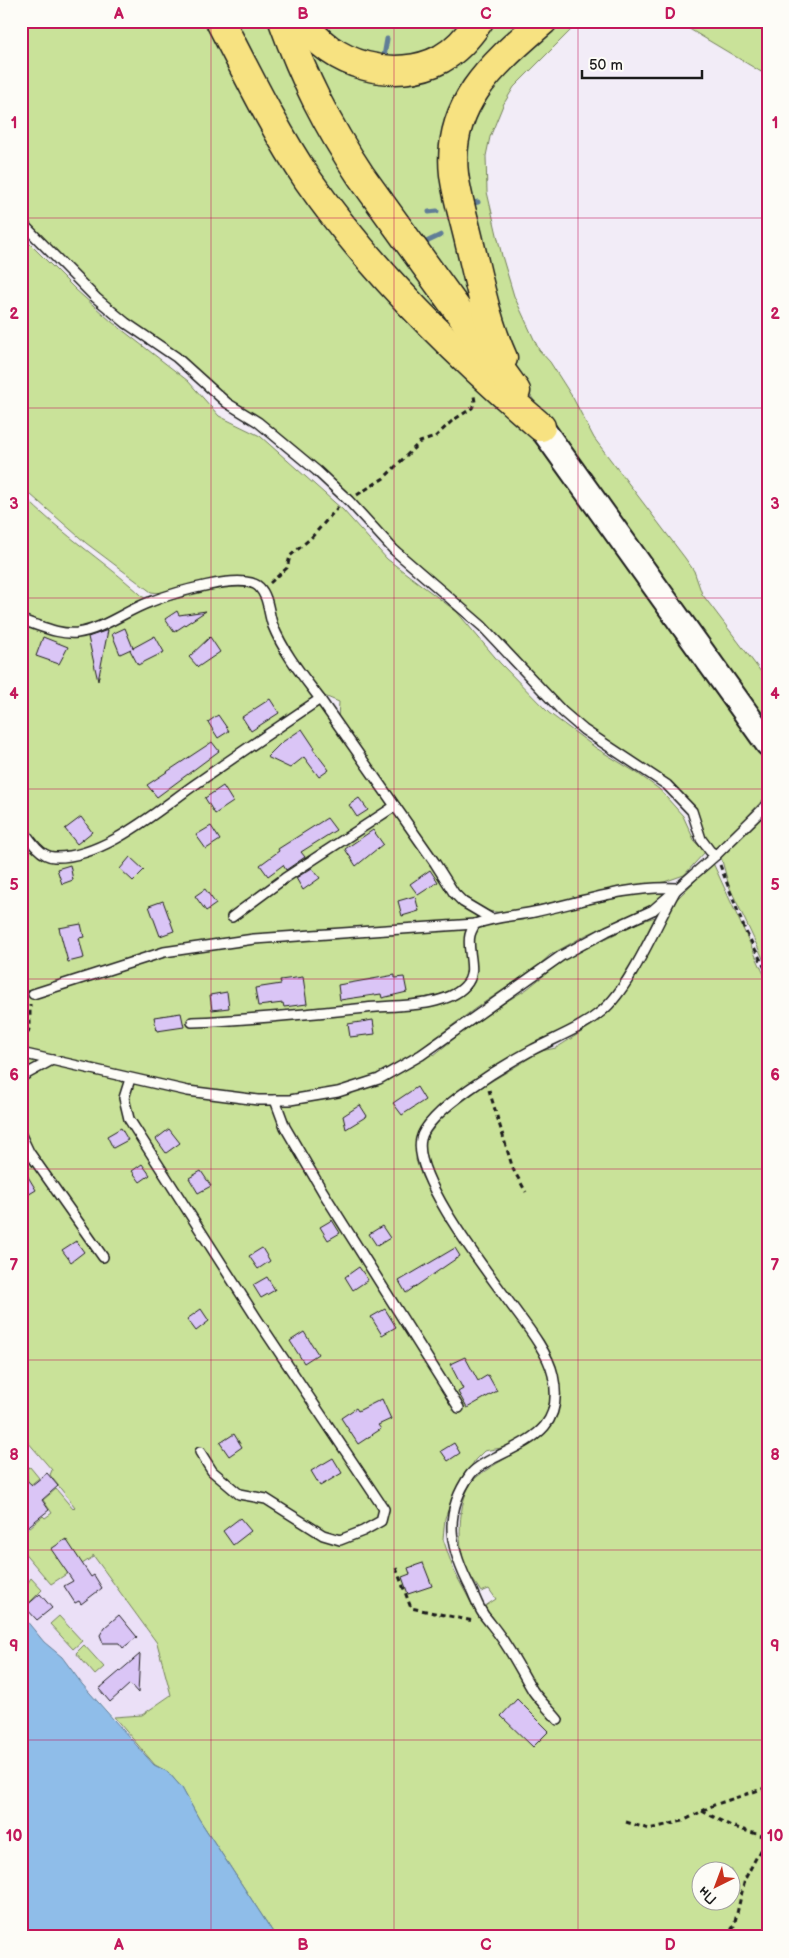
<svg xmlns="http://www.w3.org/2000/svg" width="789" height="1958" viewBox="0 0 789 1958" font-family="'Balsamiq Sans',sans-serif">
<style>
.built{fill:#ebe0f7}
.green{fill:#c9e299;stroke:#727f5a;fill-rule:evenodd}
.water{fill:#8fbde9;stroke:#617d97}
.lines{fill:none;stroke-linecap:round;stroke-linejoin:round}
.stream{stroke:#617d97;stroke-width:5}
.building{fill:#dac5f6;stroke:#1c1c1c}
.service-casing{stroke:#1c1c1c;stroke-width:12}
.secondary-casing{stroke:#1c1c1c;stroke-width:28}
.trunk-casing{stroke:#1c1c1c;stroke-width:31}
.path{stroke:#1c1c1c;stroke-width:3;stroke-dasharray:5 4;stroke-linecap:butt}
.service{stroke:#fdfcf7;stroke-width:9}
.secondary{stroke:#fdfcf7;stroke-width:24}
.trunk{stroke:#f7e281;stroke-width:28}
.grid{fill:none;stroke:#c2185b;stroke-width:1;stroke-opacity:0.55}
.neatline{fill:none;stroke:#c2185b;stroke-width:2}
.grid-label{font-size:16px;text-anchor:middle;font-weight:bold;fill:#c2185b}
</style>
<rect width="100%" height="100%" fill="#f2ecf7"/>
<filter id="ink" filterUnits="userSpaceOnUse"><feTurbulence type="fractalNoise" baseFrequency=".02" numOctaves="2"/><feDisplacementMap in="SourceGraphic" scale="10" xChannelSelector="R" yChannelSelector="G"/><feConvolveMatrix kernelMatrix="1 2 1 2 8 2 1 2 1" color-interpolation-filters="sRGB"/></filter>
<g filter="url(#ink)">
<!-- built -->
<polygon class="built" points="21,1434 83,1507 101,1536 93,1555 157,1643 171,1695 142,1715 114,1717 82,1684 62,1657 44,1642 21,1614"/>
<!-- green -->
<g class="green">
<polygon points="21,21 213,21 261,112 562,475 768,764 768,794 717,850 712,850 705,838 696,810 670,782 586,728 396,548 241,408 99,295 21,217"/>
<polygon points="226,21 276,21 468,338 461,343 348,225"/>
<polygon points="310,21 472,21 449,47 374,62"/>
<polygon points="486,21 533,21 461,102 482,321 380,191 303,53 307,39 385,76"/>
<polygon points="553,21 580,21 514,87 503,105 490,137 486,156 487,192 502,256 514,296 539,350 550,362 573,398 594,438 685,558 694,571 702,594 768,681 768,728 523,385 510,359 460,174 463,134 496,72"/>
<polygon points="676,21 768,21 768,76"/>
<polygon points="21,235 75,289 112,322 188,381 219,416 260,436 343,510 387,559 457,612 500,663 549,713 596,748 637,773 659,789 683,816 695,842 705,852 684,875 664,882 614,889 505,913 488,911 465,899 338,719 339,702 322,695 300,666 277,628 266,590 259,582 247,577 236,577 168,594 151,592 86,543 23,488 21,485"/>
<path d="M21,493C61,535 111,565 152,605L239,583L257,590L262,600L268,626L282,652L426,856L452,897L461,907L480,916L473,920L465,981L447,993L414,1000C444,1001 460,1002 477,975L473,955L474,932L485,923L528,917L651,891H668L652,906L586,935L550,955L537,967L476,1008L427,1044L434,1055L479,1018L527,989L563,960L637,923L655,917L637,953L611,996L581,1021L530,1046L444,1104L426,1120L419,1136L416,1160L422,1177L442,1213L532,1339L549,1373L551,1407L540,1429L507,1447L484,1451L475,1460L454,1495L445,1518L443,1539L454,1571L476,1612L496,1599L489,1589L481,1592C476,1584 469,1575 465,1566C457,1544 457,1491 478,1476C516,1447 564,1442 558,1383C541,1352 525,1320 505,1290C475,1243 429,1198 424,1141L442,1117L482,1087L541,1051L556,1048L599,1021L620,998L640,969L670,906L713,863L768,983V1937H276L199,1819L182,1788L168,1772L155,1765L114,1717L142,1715L171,1695L157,1643L93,1555V1557L51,1584L21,1549V1535L43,1516L45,1518L52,1513L43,1500L56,1489L73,1509L75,1507L50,1475L52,1470L21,1434ZM702,1870H732V1900H702Z"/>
<polygon points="768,811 768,969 729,886 721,857"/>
<polygon points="30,1467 39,1478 28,1487 27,1468"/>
<polygon points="31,1578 42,1590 26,1606 21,1601 21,1593"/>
<polygon points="59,1616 82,1641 73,1649 50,1624"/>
<polygon points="84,1645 104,1667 95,1675 76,1653"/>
</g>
<!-- water -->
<polygon class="water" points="21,1614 44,1642 62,1657 82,1684 154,1765 168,1772 182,1788 199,1819 276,1937 21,1937"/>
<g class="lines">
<!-- stream -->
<g class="stream">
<polyline points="383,62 387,39"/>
<polyline points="470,204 478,202"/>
<polyline points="429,212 437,211"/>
<polyline points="422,244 441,235"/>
</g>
</g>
<!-- building -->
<g class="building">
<polygon points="177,611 179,615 206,611 174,632 165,619"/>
<polygon points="125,628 133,648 155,636 164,652 138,665 130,650 131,649 120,654 112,634"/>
<polygon points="108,630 98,681 88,637"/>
<polygon points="43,637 68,647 59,664 36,656"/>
<polygon points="210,637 220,652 198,667 189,657"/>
<polygon points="270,699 279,713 251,731 242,717"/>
<polygon points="218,715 229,731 218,738 208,722"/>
<polygon points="302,729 314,747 313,749 329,770 319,777 304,757 290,768 267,757 281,743"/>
<polygon points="212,742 219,751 157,797 147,785"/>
<polygon points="223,786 233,802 215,814 205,798"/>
<polygon points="359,798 368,810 357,817 349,805"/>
<polygon points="81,817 92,832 77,844 65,829"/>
<polygon points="327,818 336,830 301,852 305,857 286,870 283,865 268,876 260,865 279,851 278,849"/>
<polygon points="211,826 220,840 206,849 196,835"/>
<polygon points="373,830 383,844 356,866 345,849"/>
<polygon points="130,857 144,870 133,881 120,869"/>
<polygon points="70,865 73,880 62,884 57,869"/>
<polygon points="312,868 320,878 303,890 296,878"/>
<polygon points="430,870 438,882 418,895 410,884"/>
<polygon points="205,889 216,904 206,911 195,896"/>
<polygon points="415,896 419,911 402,916 398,901"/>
<polygon points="163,901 174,931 160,936 149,906"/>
<polygon points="81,924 84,937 79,938 84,958 68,962 59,928"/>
<polygon points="395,975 395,978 404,977 407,992 382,998 381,994 340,1000 338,985"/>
<polygon points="303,977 307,1004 284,1007 283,1003 258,1006 255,988 281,984 280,980"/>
<polygon points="227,992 229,1008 212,1010 210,995"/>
<polygon points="181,1013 184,1027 157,1031 154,1017"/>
<polygon points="373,1020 375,1034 350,1037 348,1024"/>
<polygon points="417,1087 425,1100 402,1115 393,1103"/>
<polygon points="360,1105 367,1116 346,1129 343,1116"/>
<polygon points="121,1128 128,1140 113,1148 107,1136"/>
<polygon points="169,1129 180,1143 166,1153 156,1139"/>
<polygon points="142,1164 150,1175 140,1182 132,1171"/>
<polygon points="21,1165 36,1190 21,1199"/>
<polygon points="201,1171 211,1186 198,1193 189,1178"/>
<polygon points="332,1220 340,1233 328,1240 320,1227"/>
<polygon points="382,1226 390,1238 377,1246 369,1234"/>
<polygon points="76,1241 84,1252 71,1262 62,1250"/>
<polygon points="262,1248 270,1261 258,1269 249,1256"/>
<polygon points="455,1248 460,1256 406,1293 399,1281"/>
<polygon points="359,1267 368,1280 353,1290 345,1277"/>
<polygon points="267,1277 275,1290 261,1298 253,1285"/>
<polygon points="201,1309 209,1321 196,1331 187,1319"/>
<polygon points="385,1309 396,1327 382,1335 371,1317"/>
<polygon points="304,1332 318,1354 304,1363 290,1341"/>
<polygon points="465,1357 478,1381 488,1375 497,1391 467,1408 458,1392 463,1389 450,1364"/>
<polygon points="382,1399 391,1419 378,1425 381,1429 358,1444 341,1418 356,1408 358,1411"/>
<polygon points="234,1434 242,1447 229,1456 220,1443"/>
<polygon points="454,1443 460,1453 448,1461 441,1451"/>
<polygon points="333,1458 342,1473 320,1486 311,1471"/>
<polygon points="47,1473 58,1486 42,1500 49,1510 21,1532 21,1475 32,1485"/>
<polygon points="240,1518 251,1531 233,1545 223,1531"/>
<polygon points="66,1539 91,1577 94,1575 102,1588 81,1604 79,1601 75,1603 64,1586 73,1581 51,1549"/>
<polygon points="423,1563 432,1586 408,1594 402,1577 410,1574 408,1568"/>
<polygon points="40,1594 52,1608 37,1620 25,1607"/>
<polygon points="119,1615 137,1637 123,1648 119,1643 103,1643 100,1635 105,1627"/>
<polygon points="140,1654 138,1693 130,1684 110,1702 99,1689"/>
<polygon points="517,1699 549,1731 533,1747 501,1716"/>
</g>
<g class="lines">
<defs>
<g id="service">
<polyline points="21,222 96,298 126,323 176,357 227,403 258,422 317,471 349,501 394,550 482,626 563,712 584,730 667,785 692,811 701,839 710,851 716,855"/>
<path d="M21,620C39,625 58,635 77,633C104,629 125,611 150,602C170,594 244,571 259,587C269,597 268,613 273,626C284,653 303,676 320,699"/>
<path d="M21,827C28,837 40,857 54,857C104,859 160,808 200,781C240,753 280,726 320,699L435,863L454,893L463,902L490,918"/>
<polyline points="232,917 285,878 395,806"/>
<path d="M33,994L164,952L254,939L475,924C494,917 514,916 534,912C581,902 629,885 677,888C657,922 631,987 602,1011C580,1029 557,1037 532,1050C506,1064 427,1111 421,1139C412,1177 489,1274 512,1306C526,1325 548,1352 553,1375C564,1425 536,1437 496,1457C488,1461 475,1468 470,1475C441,1516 451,1551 472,1591C476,1600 480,1612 487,1619C494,1628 500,1635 506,1645C516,1660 524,1676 533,1691C540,1701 550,1710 558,1720"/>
<path d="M192,1022C250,1020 308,1014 366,1008C394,1005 445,1008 465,986C479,972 466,951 470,935C471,931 473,928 475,924"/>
<polyline points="21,1053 188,1091 258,1100 290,1100 338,1092 379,1079 421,1055 561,956 607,931 653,910 716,855 768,804"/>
<polyline points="21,1077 52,1060"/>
<polyline points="130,1079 124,1098 129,1119 257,1319 384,1509 381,1521 363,1531 340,1540 323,1535 266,1499 239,1494 212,1471 200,1452"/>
<polyline points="275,1100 285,1127 323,1192 459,1408"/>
<polyline points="21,1135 29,1152 103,1257"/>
</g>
<polyline id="secondary" points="541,427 768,744"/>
<g id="trunk">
<path d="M220,21C248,75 274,129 308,180C371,271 457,355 541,427"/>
<path d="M283,21C304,79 327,125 361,176L516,391"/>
<path d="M303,21C330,66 396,83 441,59C457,50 469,36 479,21"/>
<path d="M503,358C487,323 479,282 470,245C465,222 457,198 454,174C446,103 495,63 543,21"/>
</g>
</defs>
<!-- service casing -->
<use href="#service" class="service-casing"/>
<!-- secondary casing -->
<use href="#secondary" class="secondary-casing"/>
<!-- trunk casing -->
<use href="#trunk" class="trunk-casing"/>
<!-- path -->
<g class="path">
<polyline points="357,495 384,478 420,442 435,437 452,421 472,408 475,402 474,396"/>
<polyline points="270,583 287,568 290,556 311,538 339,506"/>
<polyline points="720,865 745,930 768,974"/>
<polyline points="25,1042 30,1026 30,1004"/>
<polyline points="489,1090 513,1169 526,1192"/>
<polyline points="396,1568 411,1608 473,1621"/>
<polyline points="702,1811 731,1826 766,1837"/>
<polyline points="626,1822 649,1829 683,1821 714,1805 768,1787"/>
<polyline points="726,1937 734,1926 745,1879 768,1835"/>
</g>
<!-- service -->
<use href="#service" class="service"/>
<!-- secondary -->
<use href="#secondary" class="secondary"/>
<!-- trunk -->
<use href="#trunk" class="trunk"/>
</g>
</g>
<!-- grid -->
<path class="grid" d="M211,21V1937M394,21V1937M578,21V1937M21,218H768M21,408H768M21,598H768M21,789H768M21,979H768M21,1169H768M21,1360H768M21,1550H768M21,1740H768"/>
<!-- margin -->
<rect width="789" height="1958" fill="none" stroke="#fdfcf7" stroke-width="55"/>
<!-- north arrow -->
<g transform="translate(716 1886) rotate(222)"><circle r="24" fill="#fdfcf7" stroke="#a3a29f"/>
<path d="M0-4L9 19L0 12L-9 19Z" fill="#c8321e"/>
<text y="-8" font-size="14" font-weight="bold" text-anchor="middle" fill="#1c1c1c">Пн</text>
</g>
<!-- scale -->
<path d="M582 70v8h120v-8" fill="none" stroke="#1c1c1c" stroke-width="2.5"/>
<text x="589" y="70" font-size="15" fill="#1c1c1c" stroke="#fdfcf7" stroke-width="4" paint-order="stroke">50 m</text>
<rect x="28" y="28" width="734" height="1902" class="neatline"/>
<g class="grid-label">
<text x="119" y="19">A</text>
<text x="303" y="19">B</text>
<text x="486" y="19">C</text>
<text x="670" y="19">D</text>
<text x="14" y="128">1</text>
<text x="775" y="128">1</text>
<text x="14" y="319">2</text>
<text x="775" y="319">2</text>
<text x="14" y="509">3</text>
<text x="775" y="509">3</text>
<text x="14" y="699">4</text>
<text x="775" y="699">4</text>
<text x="14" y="890">5</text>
<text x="775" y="890">5</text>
<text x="14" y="1080">6</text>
<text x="775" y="1080">6</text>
<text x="14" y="1270">7</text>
<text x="775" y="1270">7</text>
<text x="14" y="1460">8</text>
<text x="775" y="1460">8</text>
<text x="14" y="1651">9</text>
<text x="775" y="1651">9</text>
<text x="14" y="1841">10</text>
<text x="775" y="1841">10</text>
<text x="119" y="1950">A</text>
<text x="303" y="1950">B</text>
<text x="486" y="1950">C</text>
<text x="670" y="1950">D</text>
</g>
</svg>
